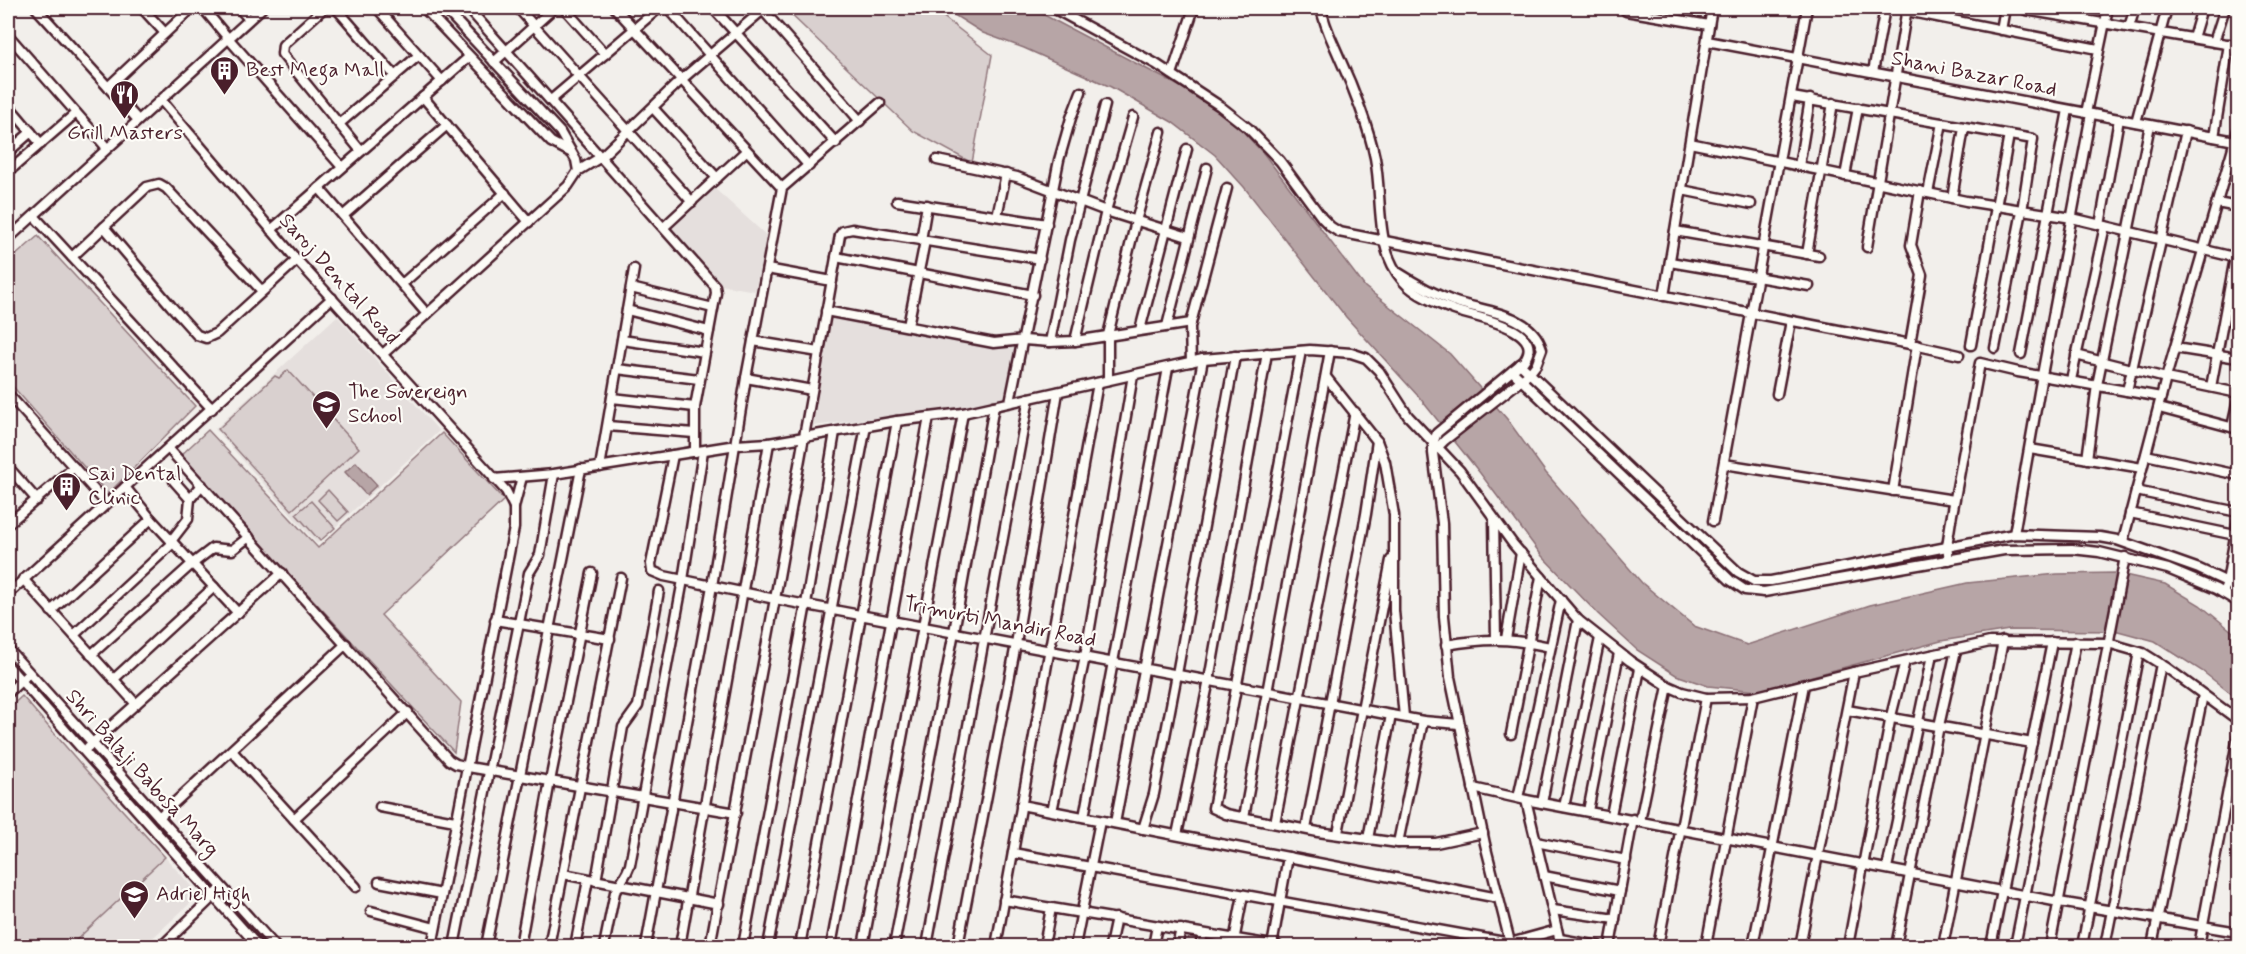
<svg xmlns="http://www.w3.org/2000/svg" width="2246" height="954" viewBox="0 0 2246 954" font-family="Mynerve,sans-serif">
<style>
.built{fill:#e5dfdd}
.green{fill:#d9d0cf;stroke:#92787d;stroke-width:1.5}
.water{fill:#b7a5a6;stroke:#8b6f75;stroke-width:1.5}
.lines{fill:none;stroke-linecap:round;stroke-linejoin:round}
.minor-casing{stroke:#4a1f2b;stroke-width:13}
.minor{stroke:#fdfcf7;stroke-width:8}
.labels{text-anchor:middle;dominant-baseline:central;stroke-width:4.5;stroke-linejoin:round;paint-order:stroke}
.poi-label{font-size:21px;fill:#4a1f2b;stroke:#fdfcf7;text-anchor:start}
.street-label{font-size:21px;fill:#4a1f2b;stroke:#fdfcf7}
</style>
<rect width="100%" height="100%" fill="#f2efeb"/>
<filter id="ink" filterUnits="userSpaceOnUse"><feTurbulence type="fractalNoise" baseFrequency=".0167" numOctaves="2"/><feDisplacementMap in="SourceGraphic" scale="12" xChannelSelector="R" yChannelSelector="G"/><feConvolveMatrix kernelMatrix="1 2 1 2 8 2 1 2 1" color-interpolation-filters="sRGB"/></filter>
<g filter="url(#ink)">
<!-- built -->
<g class="built">
<polygon points="714,188 767,236 755,291 716,284 668,230"/>
<polygon points="832,312 1016,348 1003,401 813,426"/>
<polygon points="337,316 439,431 317,544 215,429"/>
<polygon points="165,857 199,895 144,946 74,946 72,944"/>
</g>
<!-- green -->
<g class="green">
<polygon points="784,8 932,8 992,55 972,163 913,131"/>
<polygon points="38,236 195,406 108,494 8,381 8,262"/>
<polygon points="288,370 359,448 292,510 218,429 275,376 279,378"/>
<polygon points="208,430 318,548 442,433 504,500 381,615 461,702 454,752 180,456"/>
<polygon points="328,490 348,512 338,521 318,500"/>
<polygon points="311,501 335,528 320,541 296,514"/>
<polygon points="22,696 85,769 165,857 72,944 74,946 8,946 8,709"/>
</g>
<!-- water -->
<g class="water">
<polygon points="943,8 1031,8 1198,96 1235,123 1264,154 1365,287 1450,354 1507,419 1546,473 1642,583 1694,626 1747,645 1870,605 1967,583 2057,574 2116,573 2165,584 2200,605 2238,636 2238,699 2202,671 2155,641 2118,631 2009,630 1941,641 1757,691 1708,686 1676,675 1637,650 1598,614 1542,556 1480,473 1419,397 1346,317 1244,187 1215,155 1172,122 1111,87 1024,48 983,33"/>
<polygon points="356,462 377,485 366,495 345,472"/>
</g>
<g class="lines">
<defs>
<g id="minor">
<polyline points="36,8 138,120"/>
<polyline points="142,8 165,33"/>
<polyline points="203,8 228,38 342,167"/>
<polyline points="239,8 249,19"/>
<polyline points="324,8 283,45 282,54 361,151"/>
<polyline points="336,8 395,76"/>
<polyline points="377,8 442,81"/>
<polyline points="424,8 551,142 570,152"/>
<polyline points="468,8 715,286 716,293 695,407 695,452"/>
<polyline points="518,8 692,202"/>
<polyline points="564,8 605,54"/>
<polyline points="615,8 782,188"/>
<polyline points="668,8 809,166"/>
<polyline points="713,8 836,143"/>
<polyline points="761,8 860,121"/>
<polyline points="1053,8 1156,64 1220,106 1248,128 1280,161 1322,218 1331,227 1339,232 1910,344 1959,355"/>
<path d="M1321,8C1324,26 1333,42 1340,59C1353,87 1369,128 1375,158C1383,199 1374,248 1403,281C1415,295 1438,304 1454,310C1472,317 1548,328 1524,361L1437,433L1433,443V453L1442,523L1444,616L1450,677L1485,844L1511,946"/>
<polyline points="2026,10 2238,46"/>
<polyline points="1626,11 1709,25"/>
<polyline points="1907,11 2098,49"/>
<polyline points="2129,27 2135,8"/>
<polyline points="2001,30 2005,8"/>
<polyline points="8,35 107,148"/>
<polyline points="2193,38 2202,8"/>
<polyline points="1707,41 2235,141"/>
<polyline points="2214,42 2225,8"/>
<polyline points="494,62 554,8"/>
<polyline points="1873,72 1885,8"/>
<polyline points="1172,74 1194,8"/>
<polyline points="108,87 192,8"/>
<polyline points="423,97 529,222"/>
<polyline points="1792,97 2033,139 2022,211 1995,348"/>
<polyline points="161,100 297,260 506,491 514,507"/>
<polyline points="551,100 659,8"/>
<polyline points="8,105 41,144"/>
<polyline points="653,108 717,178"/>
<polyline points="2086,113 2108,8"/>
<polyline points="2136,122 2167,8"/>
<polyline points="339,124 419,55"/>
<polyline points="2214,137 2229,44"/>
<polyline points="1690,143 1966,201 2072,218 2238,258"/>
<polyline points="8,152 31,132"/>
<polyline points="937,160 1017,177 1106,211 1188,237"/>
<polyline points="2229,161 2238,163"/>
<polyline points="1799,166 1810,99"/>
<polyline points="578,171 601,157 681,80 765,8"/>
<polyline points="8,172 76,113"/>
<polyline points="1845,176 1858,108"/>
<polyline points="319,188 427,314"/>
<polyline points="1682,190 1751,204"/>
<polyline points="1928,193 1942,123"/>
<polyline points="1952,198 1964,128"/>
<polyline points="897,201 1047,224"/>
<polyline points="2217,203 2238,207"/>
<polyline points="344,215 447,125"/>
<polyline points="34,216 212,409"/>
<polyline points="997,216 1006,174"/>
<polyline points="2100,225 2119,119"/>
<polyline points="104,227 171,306 197,335 206,338 217,333 297,260"/>
<polyline points="664,227 746,151"/>
<polyline points="271,230 469,57"/>
<polyline points="1675,231 1819,256"/>
<polyline points="8,239 262,8"/>
<polyline points="921,240 927,205"/>
<polyline points="1867,247 1907,8"/>
<polyline points="1807,254 1833,103"/>
<polyline points="72,257 147,187 159,184 166,188 262,291"/>
<polyline points="836,257 1033,295"/>
<polyline points="1670,262 1809,286"/>
<polyline points="767,269 832,281"/>
<path d="M1399,273C1416,284 1434,294 1453,301C1483,312 1531,312 1542,349L1536,365L1529,374L1445,440L1435,450"/>
<polyline points="402,284 505,193"/>
<polyline points="631,288 713,308"/>
<polyline points="1664,296 1712,8"/>
<polyline points="2227,304 2238,307"/>
<polyline points="627,310 709,331"/>
<polyline points="826,311 994,343 1024,340 1050,342 1075,341 1191,323"/>
<polyline points="908,326 925,241"/>
<polyline points="1167,326 1207,168"/>
<polyline points="1140,330 1187,149"/>
<polyline points="622,340 705,352"/>
<polyline points="753,341 819,352"/>
<polyline points="1075,341 1106,211 1133,117"/>
<polyline points="1050,342 1070,240 1105,105"/>
<polyline points="1910,344 1922,275 1911,245 1920,191"/>
<polyline points="1971,345 2009,135"/>
<polyline points="2175,348 2238,358"/>
<polyline points="1301,351 1213,808 1226,814 1318,832 1398,843 1436,843 1483,833"/>
<polyline points="383,354 568,186 578,171 576,160 560,132 444,8"/>
<polyline points="2021,354 2068,110"/>
<polyline points="2076,355 2166,378 2238,393"/>
<polyline points="1191,362 1190,327 1227,188"/>
<polyline points="1520,364 1738,572 1754,581 1771,581 2014,534 2100,537 2117,540 2199,569 2227,582 2238,590"/>
<polyline points="617,369 699,379"/>
<polyline points="1512,371 1730,580 1745,590 1764,592 2004,550 2072,549 2099,552 2168,569 2216,589 2238,602"/>
<polyline points="1326,377 1377,441 1385,462 1394,515 1394,611 1404,717"/>
<polyline points="746,378 812,390"/>
<polyline points="1108,380 1108,335 1136,221 1161,132"/>
<polyline points="2071,380 2105,226"/>
<polyline points="2211,387 2235,258"/>
<polyline points="2127,391 2186,131"/>
<polyline points="8,394 106,503"/>
<polyline points="1777,394 1791,321"/>
<polyline points="612,398 695,407"/>
<polyline points="1010,402 1059,160 1071,118 1081,92"/>
<polyline points="2159,408 2238,429"/>
<polyline points="608,426 694,433"/>
<polyline points="2232,427 2238,400"/>
<polyline points="168,448 449,760 456,764 474,768 736,813"/>
<polyline points="2030,449 2142,468"/>
<polyline points="673,455 651,564 652,571 664,576 775,599 1423,721 1459,724"/>
<polyline points="2146,455 2238,475"/>
<polyline points="2087,459 2097,385 2150,125"/>
<polyline points="1724,464 1954,500"/>
<polyline points="8,467 37,500"/>
<polyline points="600,467 634,269"/>
<polyline points="494,479 554,474 736,445 769,443 897,421 963,413 1203,359 1310,350 1351,353 1366,358 1379,371 1408,416 1460,471 1513,544 1578,620 1630,661 1668,686 1682,692 1706,698 1753,697 1854,672 1990,642 2108,643 2143,653 2167,668 2238,720"/>
<polyline points="174,481 190,499"/>
<polyline points="125,487 151,519 238,613"/>
<polyline points="1893,491 1917,345"/>
<polyline points="2136,491 2238,512"/>
<polyline points="2130,513 2235,535"/>
<polyline points="1494,519 1496,639"/>
<polyline points="1713,521 1807,8"/>
<polyline points="8,524 74,467"/>
<polyline points="2014,534 2042,375 2091,114"/>
<polyline points="171,541 188,519 190,499 202,485"/>
<polyline points="2123,541 2166,378 2238,130"/>
<polyline points="1949,560 1947,546 1951,520 1980,363 2018,372 2161,397"/>
<polyline points="23,579 136,704"/>
<polyline points="2223,593 2227,582 2238,520"/>
<polyline points="8,594 332,298"/>
<polyline points="51,611 151,519"/>
<polyline points="495,620 610,639"/>
<polyline points="74,635 173,543"/>
<polyline points="1506,639 1521,553"/>
<path d="M1446,645C1487,638 1510,638 1550,647"/>
<polyline points="8,649 275,946"/>
<polyline points="91,655 192,564 213,548 232,550 249,537"/>
<polyline points="8,666 258,946"/>
<polyline points="114,679 214,587"/>
<polyline points="8,693 25,677"/>
<polyline points="1847,710 2032,743"/>
<polyline points="1511,734 1541,577"/>
<polyline points="88,747 282,573"/>
<polyline points="232,751 356,887"/>
<polyline points="1473,788 1526,800 2059,902 2238,932"/>
<polyline points="1518,798 1561,600"/>
<polyline points="1526,800 1561,946"/>
<polyline points="1542,803 1578,620"/>
<polyline points="1021,805 1498,898"/>
<polyline points="380,807 455,821"/>
<polyline points="1564,807 1600,638"/>
<polyline points="1052,811 1085,657 1133,375"/>
<polyline points="1588,811 1619,653"/>
<polyline points="1611,815 1640,669"/>
<polyline points="159,817 346,644"/>
<polyline points="1084,817 1168,368"/>
<polyline points="1244,817 1330,351"/>
<polyline points="294,819 408,712"/>
<polyline points="1640,821 1668,686"/>
<polyline points="1115,823 1203,359"/>
<polyline points="1275,823 1355,412"/>
<polyline points="1143,829 1154,794 1177,674 1235,356"/>
<polyline points="1306,829 1366,514 1377,441"/>
<polyline points="1338,833 1391,560"/>
<polyline points="1177,835 1209,680 1267,353"/>
<polyline points="1368,839 1391,715"/>
<polyline points="1536,842 1626,860"/>
<polyline points="1398,843 1423,721"/>
<polyline points="1013,853 1510,943 1557,930"/>
<polyline points="1887,868 1932,655"/>
<polyline points="563,874 719,904"/>
<polyline points="1544,876 1620,891"/>
<polyline points="596,881 623,727 638,706 659,591"/>
<polyline points="379,882 442,894"/>
<polyline points="1004,900 1278,946"/>
<polyline points="1553,910 1615,919"/>
<polyline points="371,911 435,928"/>
<polyline points="1560,939 1599,946"/>
<polyline points="170,940 176,946"/>
<polyline points="162,946 222,888"/>
<polyline points="432,946 514,528 514,507 522,477"/>
<polyline points="454,946 529,573 540,555 554,474"/>
<polyline points="486,946 581,469"/>
<polyline points="520,946 550,781 592,573"/>
<polyline points="549,946 621,578"/>
<polyline points="575,946 588,880"/>
<polyline points="604,946 615,892 627,872 630,865 683,580 703,451"/>
<polyline points="646,946 712,586 746,378 782,188 880,103"/>
<polyline points="680,946 769,443"/>
<polyline points="710,946 775,599 840,235 843,231 852,229 1040,259"/>
<polyline points="743,946 806,604 835,432"/>
<polyline points="768,946 866,426"/>
<polyline points="800,946 897,421"/>
<polyline points="831,946 929,417"/>
<polyline points="863,946 963,413"/>
<polyline points="894,946 954,632 994,406"/>
<polyline points="927,946 1029,398"/>
<polyline points="958,946 1016,644 1058,392"/>
<polyline points="996,946 1098,383"/>
<polyline points="1044,946 1051,908"/>
<polyline points="1075,946 1100,821"/>
<polyline points="1110,946 1116,918"/>
<polyline points="1153,946 1157,926"/>
<polyline points="1177,946 1181,929"/>
<polyline points="1200,946 1203,934"/>
<polyline points="1233,946 1243,895"/>
<polyline points="1272,946 1288,857"/>
<polyline points="1610,946 1633,819"/>
<polyline points="1658,946 1706,698"/>
<polyline points="1706,946 1753,697"/>
<polyline points="1753,946 1804,685"/>
<polyline points="1800,946 1854,672"/>
<polyline points="1848,946 1891,716 1905,661"/>
<polyline points="1896,946 1939,726 1956,650"/>
<polyline points="1943,946 2003,641"/>
<polyline points="1991,946 2052,642"/>
<polyline points="2015,946 2076,642"/>
<polyline points="2050,946 2125,557"/>
<polyline points="2082,946 2139,652"/>
<polyline points="2105,946 2161,664"/>
<polyline points="2152,946 2203,695"/>
<polyline points="2199,946 2238,736"/>
</g>
</defs>
<!-- minor casing -->
<use href="#minor" class="minor-casing"/>
<!-- minor -->
<use href="#minor" class="minor"/>
</g>
</g>
<!-- icons -->
<defs>
<symbol id="building-pin" viewBox="-11 -11 22 30"><path d="M0 17L-7.5 6A9.5 9.5 0 1 1 7.5 6Z" fill="#4a1f2b" stroke="#fdfcf7"/><path d="M-4-6H4V6H1V3H-1V6H-4ZM-2.5-4.3h1.7v1.8h-1.7ZM.8-4.3h1.7v1.8H.8ZM-2.5-1h1.7V.8h-1.7ZM.8-1h1.7V.8H.8Z" fill="#fff"/></symbol>
<symbol id="restaurant-pin" viewBox="-11 -11 22 30"><path d="M0 17L-7.5 6A9.5 9.5 0 1 1 7.5 6Z" fill="#4a1f2b" stroke="#fdfcf7"/><path d="M-5-6h1v4h1v-4h1v4h1v-4h1v5L-1.5 .5V6h-2V.5L-5-1ZM5-6V6H3V1.5H1.5Q1.5-4 5-6Z" fill="#fff"/></symbol>
<symbol id="school-pin" viewBox="-11 -11 22 30"><path d="M0 17L-7.5 6A9.5 9.5 0 1 1 7.5 6Z" fill="#4a1f2b" stroke="#fdfcf7"/><path d="M0-5L7-2L0 1L-7-2ZM-4 1L0 2.5L4 1V4Q0 6-4 4Z" fill="#fff"/></symbol>
</defs>
<g fill-rule="evenodd">
<use href="#building-pin" x="208" y="54" width="33" height="45"/>
<use href="#restaurant-pin" x="108" y="78" width="33" height="45"/>
<use href="#school-pin" x="310" y="388" width="33" height="45"/>
<use href="#building-pin" x="50" y="470" width="33" height="45"/>
<use href="#school-pin" x="118" y="878" width="33" height="45"/>
</g>
<g class="labels">
<!-- poi labels -->
<g class="poi-label">
<text x="246" y="70">Best Mega Mall</text>
<text x="125" y="133" text-anchor="middle">Grill Masters</text>
<text x="348" y="392">The Sovereign<tspan x="348" dy="24">School</tspan></text>
<text x="88" y="474">Sai Dental<tspan x="88" dy="24">Clinic</tspan></text>
<text x="156" y="894">Adriel High</text>
</g>
<!-- street labels -->
<g class="street-label">
<text transform="translate(1974 74) rotate(11)">Shani Bazar Road</text>
<text transform="translate(339 279) rotate(48)">Saroj Dental Road</text>
<text transform="translate(1000 622) rotate(11)">Trimurti Mandir Road</text>
<text transform="translate(142 773) rotate(48)">Shri Balaji Babosa Marg</text>
</g>
</g>
<!-- margin -->
<rect width="2246" height="954" fill="none" stroke="#fdfcf7" stroke-width="30"/>
<rect x="15" y="15" width="2216" height="924" fill="none" stroke="#4a1f2b" stroke-width="2" filter="url(#ink)"/>
</svg>
